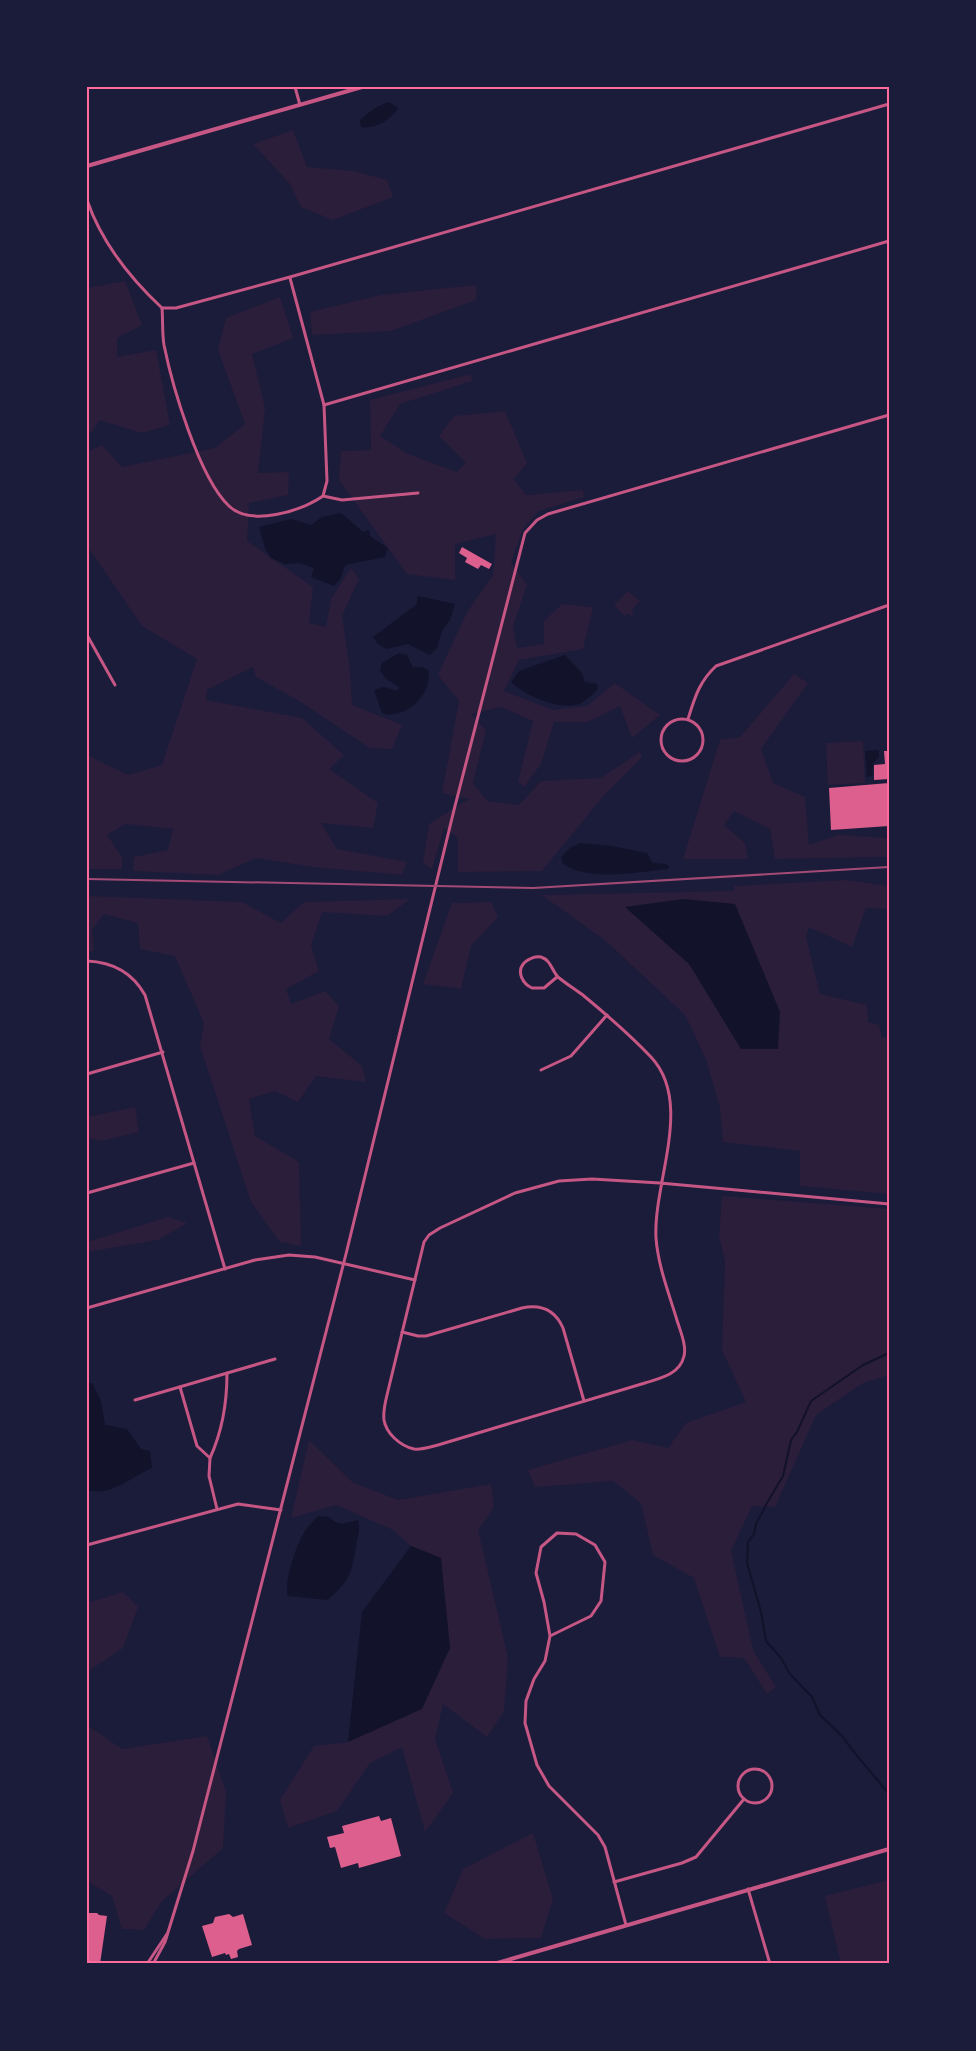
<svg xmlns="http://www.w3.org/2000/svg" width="976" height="2051" viewBox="0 0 976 2051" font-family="'Times New Roman',serif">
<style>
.green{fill:#2a1e3b}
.water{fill:#12122b}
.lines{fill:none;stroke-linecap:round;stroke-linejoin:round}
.stream{stroke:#12122b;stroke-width:2}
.building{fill:#dd5f8e}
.minor{stroke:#c65784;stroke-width:3}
.tertiary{stroke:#c65784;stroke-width:4}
.rail{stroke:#a44b75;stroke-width:2}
.neatline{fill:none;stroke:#ff6b9d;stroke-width:2}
</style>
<rect width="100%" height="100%" fill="#1b1b3a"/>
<!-- green -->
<g class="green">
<polygon points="293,130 307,167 354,171 387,180 393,197 333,220 301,207 290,184 253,144"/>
<polygon points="125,281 142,325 117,338 117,357 156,350 170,425 142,433 99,420 91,434 87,427 87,288"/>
<polygon points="476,285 476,300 391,331 312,335 310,312 381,295"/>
<polygon points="280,297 293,338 252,354 265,408 258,473 289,472 288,495 249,503 247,541 313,587 309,623 326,627 331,599 351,568 359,579 342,616 350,670 352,705 402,725 392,749 370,748 299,701 256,677 253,667 207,690 206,700 302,718 344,755 329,769 378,803 373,828 321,823 337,849 407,862 402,875 313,867 256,858 218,875 133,871 134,857 168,850 173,829 125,824 107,835 122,857 122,869 87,869 87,755 128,775 162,765 197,659 142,626 90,550 87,550 87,452 102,445 122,467 215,448 245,424 218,350 226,318"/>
<polygon points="471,374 472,381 400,404 380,436 408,454 457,472 466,463 439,436 454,416 505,411 527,463 514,479 526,495 583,490 584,497 539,511 523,529 511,563 527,585 513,626 517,648 544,644 544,621 562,604 593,607 583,649 519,660 504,691 553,710 587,706 615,683 660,715 632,738 620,706 588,722 554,722 541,764 524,787 518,782 533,721 501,707 471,714 486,730 473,783 487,801 519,805 541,781 601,778 640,752 642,757 605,794 542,871 458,872 458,838 444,828 432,869 423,863 429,824 469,799 442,793 459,701 438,675 467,612 493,575 496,534 455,544 455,580 407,574 339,480 341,451 371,450 370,400"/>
<polygon points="628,591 640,601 631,611 634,614 631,617 629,613 625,616 614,605"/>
<polygon points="794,674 808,683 761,749 773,783 805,797 809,845 838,835 889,838 889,857 775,859 770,829 734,811 724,825 745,843 748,859 683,859 720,740 740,737"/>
<polygon points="863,741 865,783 828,785 826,743"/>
<polygon points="846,880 889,886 889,909 866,908 852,947 809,927 806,937 820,994 867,1005 868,1022 879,1025 882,1037 889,1039 889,1194 800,1186 800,1151 723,1142 720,1108 706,1059 685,1015 607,942 542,895 734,891 734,886"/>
<polygon points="87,896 242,902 281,923 304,902 410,899 387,916 322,912 311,945 319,971 286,989 291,1004 325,991 339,1006 329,1039 362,1066 366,1082 316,1076 298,1102 275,1091 249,1099 255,1136 299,1162 301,1246 280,1242 251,1202 200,1046 204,1023 175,956 140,949 138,923 104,914 92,930 94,951 87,952"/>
<polygon points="491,902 498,917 471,946 461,989 423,984 452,903"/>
<polygon points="135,1107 139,1132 101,1141 87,1138 87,1117"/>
<polygon points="722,1196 889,1209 889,1375 863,1383 816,1415 775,1507 752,1506 731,1551 753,1650 776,1687 767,1694 744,1658 720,1657 694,1578 653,1555 641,1503 613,1481 535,1487 528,1470 632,1440 668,1448 686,1423 746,1402 722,1350 725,1261 719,1237"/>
<polygon points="168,1217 187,1223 158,1240 87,1252 87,1242"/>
<polygon points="309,1440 352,1482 398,1500 491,1484 494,1507 478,1530 508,1657 504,1711 487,1737 443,1704 435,1739 453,1793 425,1832 402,1747 370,1763 337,1811 288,1828 280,1800 314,1746 348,1742 441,1558 411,1546 393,1530 336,1505 291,1518"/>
<polygon points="123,1592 138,1607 123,1648 87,1672 87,1603"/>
<polygon points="87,1725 122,1749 207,1736 226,1792 223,1848 161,1902 144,1930 122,1929 112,1896 87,1881"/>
<polygon points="533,1833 553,1899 541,1938 485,1939 444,1913 463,1869"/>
<polygon points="889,1880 889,1964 841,1964 825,1896"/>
</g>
<!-- water -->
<g class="water">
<path d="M389,102L398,108C391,120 375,129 361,127L360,120C372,110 375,107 389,102Z"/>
<polygon points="341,513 363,532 369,530 370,536 388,548 385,557 345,565 341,578 334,586 311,577 314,568 299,563 285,564 271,558 265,548 259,527 291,519 311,525 322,517"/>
<polygon points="417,596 455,604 450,620 442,631 437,648 430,655 408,644 386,649 378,644 373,637 417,604"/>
<path d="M399,653L407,655L413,667H422L428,670C434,693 405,721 382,713L374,690L384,687L397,691L399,687L386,679L380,670L382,663Z"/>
<path d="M565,655L582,673L585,682L597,684L598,689C593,694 586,701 579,704C561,711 523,695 511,682L519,671Z"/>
<polygon points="879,750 879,757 873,763 872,776 867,777 865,751"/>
<path d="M580,843L612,846L647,853L653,863L665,864L669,866L668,869C637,872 590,882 563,864L561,857L570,848Z"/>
<polygon points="683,899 735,904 780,1012 778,1049 741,1049 689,964 625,907"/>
<path d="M87,1383H92L101,1401L105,1425L127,1429L141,1449L150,1451L152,1468C131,1477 111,1497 87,1490Z"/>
<path d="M318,1516L329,1517L335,1522L342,1524L358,1520C361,1531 357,1536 356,1547C351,1576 350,1579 328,1600L288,1596C283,1583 297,1543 305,1531C309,1525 314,1521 318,1516Z"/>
<polygon points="411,1546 441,1558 450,1648 422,1709 348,1742 362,1612"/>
</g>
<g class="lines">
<!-- stream -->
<polyline class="stream" points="889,1353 863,1365 811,1401 797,1432 791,1440 783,1476 767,1503 756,1524 754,1534 748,1542 747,1563 761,1612 766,1641 781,1658 790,1674 812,1697 820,1715 842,1736 854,1752 889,1794"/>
</g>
<!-- building -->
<g class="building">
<polygon points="462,547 492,564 489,569 481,565 478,569 465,562 467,558 459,553"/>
<polygon points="884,751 889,751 889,779 874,780 874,765 885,764"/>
<polygon points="889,783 889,826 831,830 829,788"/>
<polygon points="379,1816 381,1821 391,1818 401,1856 359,1868 358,1863 341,1868 335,1847 330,1848 327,1837 344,1833 342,1826"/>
<polygon points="87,1913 97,1913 99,1915 107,1916 100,1964 87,1962"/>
<polygon points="229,1914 233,1917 243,1914 252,1945 239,1949 237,1951 238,1957 231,1959 229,1954 226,1955 225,1953 212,1957 202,1926 213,1923 215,1917"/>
</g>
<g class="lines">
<!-- minor -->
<g class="minor">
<polyline points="295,87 300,105"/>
<path d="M87,200C101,241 131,279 162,308C163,320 162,333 164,345C172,385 199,478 229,506C251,527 301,511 323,496L342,500L418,493"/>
<polyline points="290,278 324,405 327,481 323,496"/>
<polyline points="162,308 176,308 290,277 889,104"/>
<polyline points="324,405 889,241"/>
<polyline points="87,635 115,685"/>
<circle cx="682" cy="740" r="21"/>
<path d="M688,719C695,697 699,682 716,666L889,605"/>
<path d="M87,961C113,962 132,972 145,995L225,1269"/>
<path d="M557,977L544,988H532C523,984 516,972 524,963C528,959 535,956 541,957C551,960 552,971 558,977C565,983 576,990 584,996C607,1015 630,1035 651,1057C694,1103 653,1182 656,1238C658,1265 668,1291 676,1317C679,1328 687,1345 684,1356C680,1374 661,1378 645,1383L438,1445C430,1447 422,1450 414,1449C400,1446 386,1433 384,1420C383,1412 385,1403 387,1395L424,1242L429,1235L440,1228L515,1193L559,1181L592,1179L660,1183L889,1204"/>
<polyline points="541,1070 571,1056 607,1015"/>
<polyline points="87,1074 163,1052"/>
<polyline points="87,1193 194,1163"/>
<polyline points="87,1308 255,1260 289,1255 315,1257 415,1280"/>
<path d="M402,1332L418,1336H426L522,1308C541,1304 555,1310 563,1328L584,1401"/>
<polyline points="180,1387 197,1446 210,1458 209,1476 217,1509"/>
<polyline points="135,1400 275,1359"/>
<path d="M210,1458C222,1432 227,1402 227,1373"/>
<polyline points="87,1545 238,1504 281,1510"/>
<polyline points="550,1636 591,1616 601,1601 605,1562 595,1545 576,1534 557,1533 541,1547 536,1573 544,1602 550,1636 545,1661 534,1679 526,1701 525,1723 537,1765 549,1786 598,1835 605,1847 626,1925"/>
<circle cx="755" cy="1786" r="17"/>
<polyline points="614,1882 682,1863 696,1857 744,1799"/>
<polyline points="748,1889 770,1964"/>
<polyline points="147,1964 167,1934"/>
<polyline points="153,1964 165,1942 193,1851 346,1254 454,810 525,533 537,520 548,514 889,415"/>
</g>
<!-- tertiary -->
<g class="tertiary">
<polyline points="87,166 362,87"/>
<polyline points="494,1964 889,1849"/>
</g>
<!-- rail -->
<polyline class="rail" points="87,879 533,888 889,867"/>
</g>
<!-- border -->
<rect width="976" height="2051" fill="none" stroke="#1b1b3a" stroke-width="177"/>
<rect x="88" y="88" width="800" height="1874" class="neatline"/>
</svg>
